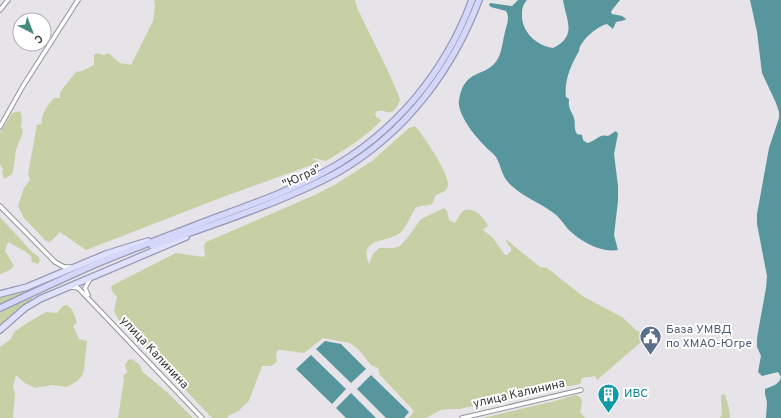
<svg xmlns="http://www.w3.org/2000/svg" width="781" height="418" viewBox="0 0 781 418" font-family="Overpass,sans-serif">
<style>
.green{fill:#c7cfa4}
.water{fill:#57969d}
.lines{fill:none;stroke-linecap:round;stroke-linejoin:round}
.minor-casing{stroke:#959397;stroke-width:5.5}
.primary-casing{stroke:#9899b6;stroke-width:8}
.trunk-casing{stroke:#9899b6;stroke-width:8}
.minor{stroke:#fff;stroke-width:3.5}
.primary{stroke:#dfe0fb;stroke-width:5.5}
.trunk{stroke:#d4d6fa;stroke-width:5.5}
.labels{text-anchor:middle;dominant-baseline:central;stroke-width:4;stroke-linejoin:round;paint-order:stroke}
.street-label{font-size:12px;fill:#3a3a3b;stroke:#fff}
.service-label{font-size:12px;fill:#4e5e75;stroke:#fff;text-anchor:start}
.culture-label{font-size:12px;fill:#0d838f;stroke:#fff;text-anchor:start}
</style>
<rect width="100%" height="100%" fill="#e6e4e8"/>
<!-- green -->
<g class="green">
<path d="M154,0H355L358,10L388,71L400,99C399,104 395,112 390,112C385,113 383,109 377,111L375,114L376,117L379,118L381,121C365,137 346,149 326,161L313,158V159L320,162L223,197L86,250L60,232L50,242L46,241L24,218L18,206L24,188L30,180L28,174L37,125L42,124C40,115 48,105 54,98H60V92L76,72L82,71L94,65V55L98,53L104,55L108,53L120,63L131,65L153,21L155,6Z"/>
<polygon points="20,111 22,117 21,127 23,131 16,150 13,171 12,174 4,179 2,172 3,169 0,165 0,133 12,113"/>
<path d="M415,126C424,136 447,171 448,183C449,191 441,193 436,195L432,204C427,206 422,205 417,207C413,209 408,226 400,233C387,243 358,237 369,264L373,254L379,248H394L400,246L408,237L421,219L444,208L447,211L449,220L455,223C457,220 459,215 462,212C471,204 485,218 488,226L483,229L484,231L492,237L505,255H507L511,251V248L506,242V240L508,241L540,267L547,268L584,297L622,317L637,331L647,334L648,336L597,380L595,376L582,378L580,384L459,409H450L441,410L426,418H409L414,411L380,375L378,368L371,365L358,349L350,343L323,338L304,353L281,350H278L276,354L277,361C273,367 269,366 262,366L250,398L248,402L242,407L239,411L228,416V418H212L118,319L114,311L117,297L112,291L111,287L113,285L176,253L203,257L205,255L204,246L206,242L317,194L336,184L372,161L409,128Z"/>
<polygon points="0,217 32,252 39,257 40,261 38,264 32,262 31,259 32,257 26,252 8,242 5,251 14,266 10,270 0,274"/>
<polygon points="29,290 32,299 21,307 0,326 0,297"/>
<path d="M66,305C73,307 75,317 77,323L73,326L79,339L87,341L84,370L82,376L77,381L67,387L52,385L35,388L25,383L16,375L13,387L15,393L13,418H0V347L10,340L15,331L32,320L46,312L57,313L63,306Z"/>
<polygon points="132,359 140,365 142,371 144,373 168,393 193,418 118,418 124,380 123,376 127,372 125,365 128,360"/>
<polygon points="723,394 725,395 729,408 730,418 720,418 722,415 721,396"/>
<path d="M575,395C586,398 581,405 580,412L585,418H483L559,400Z"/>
</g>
<!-- water -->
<g class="water">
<path d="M518,0H527C523,5 522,8 522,14C521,32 537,46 553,48C578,36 566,20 563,0H620L612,10L611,12L612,14L622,16L626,19L625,20L616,22L613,29L607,24C598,26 580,40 579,51C571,65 564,80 566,97L569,99C568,109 571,110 574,118C576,124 573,127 577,134L582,135L583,140L587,143C595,142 599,133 608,136L616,131L618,134L614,154L618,186V201L614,235L618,250C600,253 578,240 567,228C563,223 560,218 555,214C541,203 525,198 512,186C501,177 502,167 496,157C492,152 487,149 483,144C474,135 457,114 459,100C461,88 465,79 477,74C483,71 488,70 493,65C502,57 502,43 505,32C507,24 510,18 506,11L491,7L489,5L490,3L512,6Z"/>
<path d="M750,0H781V418H766L767,402L765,394V389C772,386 779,385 781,377L778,372L762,376L758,372L761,356L757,347V338L766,288L767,276L757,224V214L769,148L779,118V112L776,103L762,73L757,32Z"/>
<polygon points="325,341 341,344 366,369 351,383 316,349"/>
<polygon points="311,355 346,389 332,404 296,369"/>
<polygon points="371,375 409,412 404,418 386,418 357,389"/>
<polygon points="351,393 376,418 346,418 336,408"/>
</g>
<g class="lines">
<defs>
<g id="minor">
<polyline points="0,10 8,0"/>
<polyline points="0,127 23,86 78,0"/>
<polyline points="0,206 55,262 64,267 71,267"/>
<polyline points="71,287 78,288 82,292 202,418"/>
<polyline points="88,295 85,288 90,279"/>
<polyline points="462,418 581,390"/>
</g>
<g id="primary">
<polyline points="0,294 27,287 106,254 148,241"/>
<polyline points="0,330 25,308 40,299 186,237"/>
</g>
<g id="trunk">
<path d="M152,246C190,233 228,220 266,205C291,195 316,185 340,171C406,132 452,71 479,0"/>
<path d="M0,308C32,293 64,278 96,264C125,252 154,241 183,230C231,211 281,196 326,171C394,134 445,73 472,0"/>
</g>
</defs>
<!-- minor casing -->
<use href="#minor" class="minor-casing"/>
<!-- primary casing -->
<use href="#primary" class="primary-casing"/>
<!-- trunk casing -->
<use href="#trunk" class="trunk-casing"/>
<!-- minor -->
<use href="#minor" class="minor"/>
<!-- primary -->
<use href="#primary" class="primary"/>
<!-- trunk -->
<use href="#trunk" class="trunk"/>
</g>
<!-- icons -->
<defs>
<symbol id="civic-pin" viewBox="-11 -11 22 30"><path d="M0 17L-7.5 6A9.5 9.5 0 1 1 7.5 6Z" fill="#5c6f8a" stroke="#fff"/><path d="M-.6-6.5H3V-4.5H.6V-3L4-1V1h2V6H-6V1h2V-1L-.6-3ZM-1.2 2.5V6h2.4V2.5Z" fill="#fff"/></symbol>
<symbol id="building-pin" viewBox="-11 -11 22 30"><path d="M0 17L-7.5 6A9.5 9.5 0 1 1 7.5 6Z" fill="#0f9aa8" stroke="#fff"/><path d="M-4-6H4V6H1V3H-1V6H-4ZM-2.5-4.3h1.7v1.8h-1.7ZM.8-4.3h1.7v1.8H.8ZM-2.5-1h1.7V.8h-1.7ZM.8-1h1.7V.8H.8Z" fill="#fff"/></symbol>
</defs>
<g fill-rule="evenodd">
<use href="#civic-pin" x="638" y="324" width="25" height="34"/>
<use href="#building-pin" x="596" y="382" width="25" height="34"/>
</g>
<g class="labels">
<!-- street labels -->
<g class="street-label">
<text transform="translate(302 177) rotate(-25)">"Югра"</text>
<text transform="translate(154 353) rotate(47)">улица Калинина</text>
<text transform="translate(519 394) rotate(-13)">улица Калинина</text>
</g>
<!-- service labels -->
<g class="service-label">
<text x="666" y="330">База УМВД<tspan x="666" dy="14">по ХМАО-Югре</tspan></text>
</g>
<!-- culture labels -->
<g class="culture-label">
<text x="624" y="394">ИВС</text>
</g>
</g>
<!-- north arrow -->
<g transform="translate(32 32) rotate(138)"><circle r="19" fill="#ffffff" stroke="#b0b0b1"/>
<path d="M0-3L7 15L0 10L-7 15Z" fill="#468a7e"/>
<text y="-6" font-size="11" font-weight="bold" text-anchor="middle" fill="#3a3a3b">С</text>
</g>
</svg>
